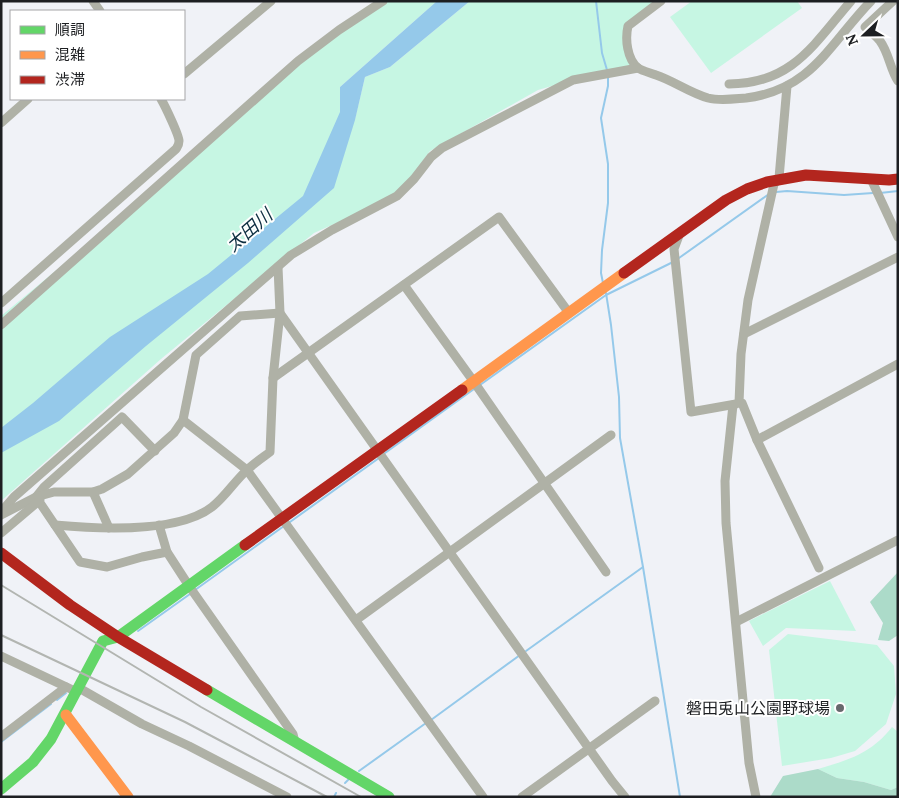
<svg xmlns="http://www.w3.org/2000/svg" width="899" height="798" viewBox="0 0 899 798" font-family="Lora,'Noto Sans JP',serif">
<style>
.green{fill:#c6f6e3}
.forest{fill:#acdbc9}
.water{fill:#95c9ea}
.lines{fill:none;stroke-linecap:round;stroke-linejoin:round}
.stream{stroke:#95c9ea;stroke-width:2}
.street{stroke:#afb1a6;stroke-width:9}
.fast{stroke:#63d668;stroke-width:11}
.slow{stroke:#ff974d;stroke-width:11}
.jam{stroke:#b3261e;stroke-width:11}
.rail{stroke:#b2b5b1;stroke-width:2}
.poi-dot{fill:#67696d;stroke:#fff;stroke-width:2}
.labels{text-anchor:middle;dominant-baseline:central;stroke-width:4;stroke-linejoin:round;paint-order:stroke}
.poi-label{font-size:16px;fill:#1d1f22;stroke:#fff;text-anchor:end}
.water-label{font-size:18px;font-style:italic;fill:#0d2f41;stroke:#fff}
</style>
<rect width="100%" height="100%" fill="#f0f2f7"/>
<!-- green -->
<g class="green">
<polygon points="386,1 437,1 340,87 355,119 365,77 390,67 470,1 663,1 628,26 630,69 583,77 538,90 430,151 397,196 314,233 161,359 1,501 1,316 169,177 346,25"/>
<polygon points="692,1 797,1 802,8 711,73 670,17"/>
<polygon points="830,581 856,631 786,628 763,646 749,621"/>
<polygon points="788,634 877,645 894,666 896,694 886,724 855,751 831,758 782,766 769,650"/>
<path d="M892,727L898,732V787L891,790L864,782L837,778L818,769C848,760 871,754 892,727Z"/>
</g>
<!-- forest -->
<g class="forest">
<polygon points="898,572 898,635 889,641 878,640 883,623 870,602"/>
<polygon points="818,769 837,778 864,782 891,790 898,787 898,797 770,797 783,776"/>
</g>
<!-- water -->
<polygon class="water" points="437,1 470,1 390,67 365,77 355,120 334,188 248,263 146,346 59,421 1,453 1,428 33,403 110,337 208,274 303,196 340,112 340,87"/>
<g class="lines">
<!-- stream -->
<g class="stream">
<polyline points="596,1 602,53 607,70"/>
<polyline points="776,192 787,191 844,195 873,193"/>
<polyline points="880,193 898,191"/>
<polyline points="679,258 769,194"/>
<polyline points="603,283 601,273 602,250 608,203 608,164 601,118 608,86 608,77"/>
<polyline points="606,293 611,325 619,397 620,438 643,567 680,797"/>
<polyline points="480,385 606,295 673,262"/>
<polyline points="385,453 474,389"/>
<polyline points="290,522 379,458"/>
<polyline points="195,590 284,526"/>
<polyline points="138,631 190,594"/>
<polyline points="526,651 643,567"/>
<polyline points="57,700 66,693"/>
<polyline points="431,720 520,655"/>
<polyline points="1,742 51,704"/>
<polyline points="359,771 426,723"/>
<polyline points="345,783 349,779"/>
<polyline points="334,797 336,793"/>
</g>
<!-- street -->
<g class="street">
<polyline points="93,1 100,11"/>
<path d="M661,1L628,26C625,39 627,59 638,68C642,71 651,73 656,75C674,81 690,93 708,98C720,101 733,99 746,98C812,90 830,43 871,1"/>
<path d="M893,1L865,27C870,31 876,36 880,41C889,53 890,69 898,81"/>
<polyline points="184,74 271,1"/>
<path d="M729,84C792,84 814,44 851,1"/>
<polyline points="787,86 779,178 774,184 748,300 741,354 739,403 742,403 757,440 819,568"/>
<polyline points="1,123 28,99"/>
<polyline points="871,179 898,237"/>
<polyline points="680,233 674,249 691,412 736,404"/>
<polyline points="404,285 474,382 606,572"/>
<path d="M1,303L176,149C178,146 179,145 179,141C179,135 165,106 161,99"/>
<polyline points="1,325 298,61 339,30 383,1"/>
<polyline points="744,334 898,257"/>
<polyline points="273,378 499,217 569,313"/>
<polyline points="733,405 725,481 726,523 749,763 756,797"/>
<polyline points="183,420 247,470 483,797"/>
<polyline points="757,440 898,364"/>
<polyline points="155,451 122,417 44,487 36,497 80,562 107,567 142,557 167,552"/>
<polyline points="93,492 109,528"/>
<polyline points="1,512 14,497 291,255 332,230 397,196 414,179 431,157 442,148 573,80 638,68"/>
<polyline points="1,515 36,497 54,492 93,492 102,489 128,474 174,433 183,420 196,355 240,316 280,313 612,781 625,797"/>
<path d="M55,525C98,529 177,534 212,507C225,497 234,482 246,471C253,464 262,458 270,452L273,378L280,313L278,267"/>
<polyline points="159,525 167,552 189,586 293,734 295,742"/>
<polyline points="1,533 40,500"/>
<polyline points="356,620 611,435"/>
<polyline points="736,622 898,540"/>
<polyline points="1,656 77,692"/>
<polyline points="79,688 142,724 189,746 287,797"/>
<polyline points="1,737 66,687"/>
<polyline points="522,797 655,701"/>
</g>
<!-- fast -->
<g class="fast">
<polyline points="207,690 389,797"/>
<polyline points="1,789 33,762 51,739 103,641 118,637 245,545"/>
</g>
<!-- slow -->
<g class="slow">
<polyline points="462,390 624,273"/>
<polyline points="66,715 128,797"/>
</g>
<!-- jam -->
<g class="jam">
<polyline points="624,273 726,200 747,189 767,182 806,175 889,180 898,179"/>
<polyline points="245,545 462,390"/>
<polyline points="1,553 70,605 118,637 207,690"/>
</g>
<!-- rail -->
<g class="rail">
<polyline points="1,585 201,707 361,797"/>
<polyline points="1,635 185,722 327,797"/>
</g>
</g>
<!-- markers -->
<circle class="poi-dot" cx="840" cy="708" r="5"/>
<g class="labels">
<!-- poi labels -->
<g class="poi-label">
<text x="830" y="708">磐田兎山公園野球場</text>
</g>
<!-- water labels -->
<g class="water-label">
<text transform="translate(249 230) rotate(-41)">太田川</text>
</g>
</g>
<!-- border -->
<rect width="899" height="798" fill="none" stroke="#1d1f22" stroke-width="5"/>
<!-- legend -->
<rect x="10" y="10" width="175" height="90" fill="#ffffff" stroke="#a5a5a7"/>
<rect x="20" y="26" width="25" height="8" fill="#63d668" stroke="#a5a5a7"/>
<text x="55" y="35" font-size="15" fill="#1d1f22">順調</text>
<rect x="20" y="51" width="25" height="8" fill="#ff974d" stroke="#a5a5a7"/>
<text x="55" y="60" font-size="15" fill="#1d1f22">混雑</text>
<rect x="20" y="76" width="25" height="8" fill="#b3261e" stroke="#a5a5a7"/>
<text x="55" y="85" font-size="15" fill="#1d1f22">渋滞</text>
<!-- north arrow -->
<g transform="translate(864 35) rotate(248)" stroke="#ffffff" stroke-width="4" paint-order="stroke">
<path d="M0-4L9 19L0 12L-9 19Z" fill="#1d1f22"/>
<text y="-8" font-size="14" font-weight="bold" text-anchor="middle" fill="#1d1f22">N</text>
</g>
</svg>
